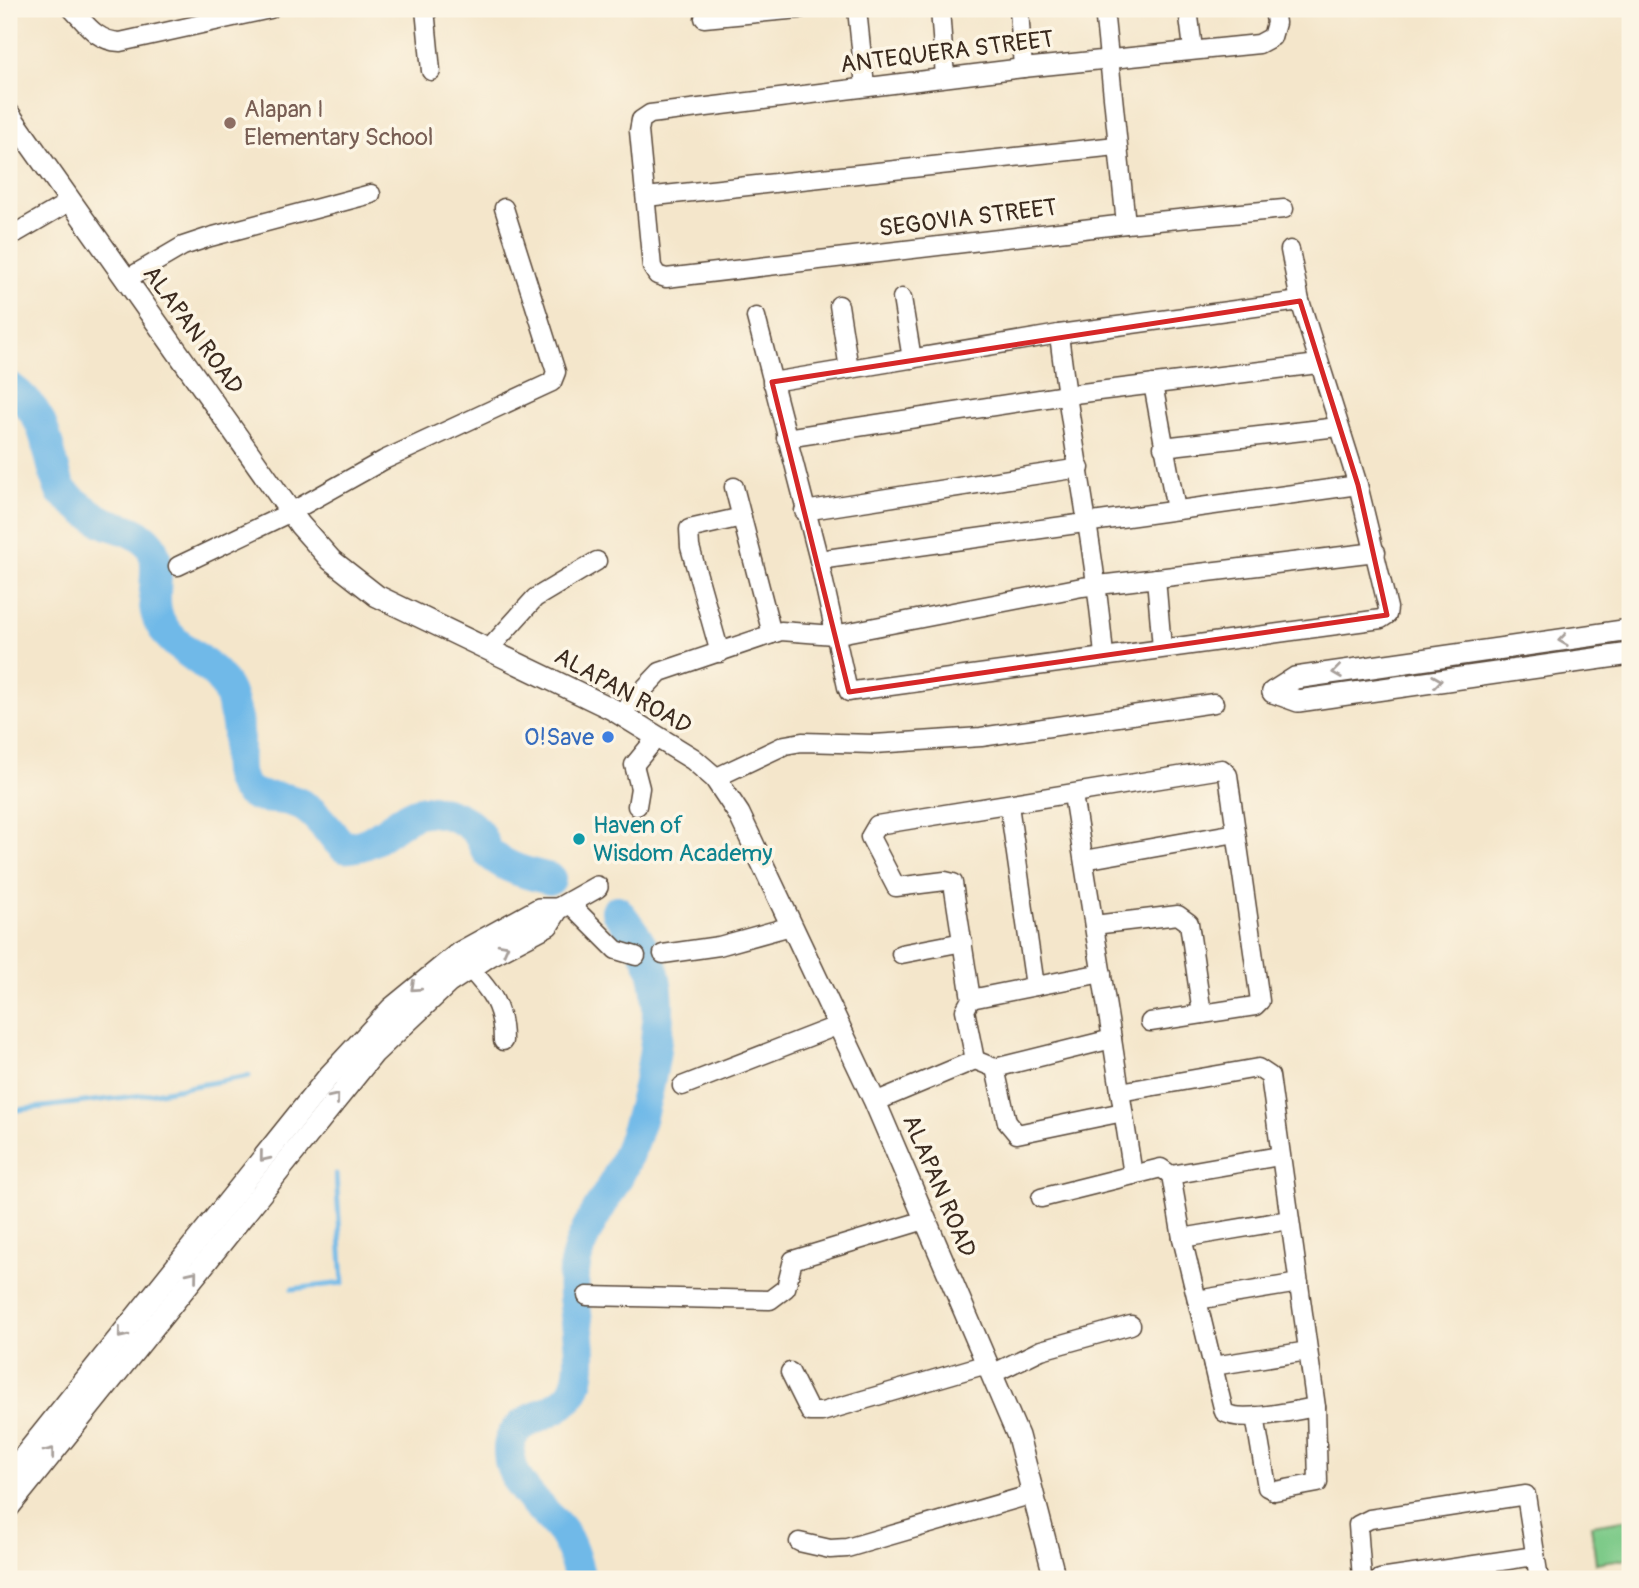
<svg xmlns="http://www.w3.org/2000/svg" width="1639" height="1588" viewBox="0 0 1639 1588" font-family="Pangolin,sans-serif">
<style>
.green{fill:#7eca89;stroke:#5c7a54;stroke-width:2}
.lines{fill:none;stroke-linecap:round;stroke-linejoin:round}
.stream{stroke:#70b9e8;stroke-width:5}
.river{stroke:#70b9e8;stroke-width:32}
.minor-casing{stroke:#574638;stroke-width:21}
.tertiary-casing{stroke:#574638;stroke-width:24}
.minor{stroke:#fff;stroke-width:18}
.tertiary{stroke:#fff;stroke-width:21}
.oneway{stroke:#a79f9a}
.marked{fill:none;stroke:#d62828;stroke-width:5;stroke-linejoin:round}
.education-dot{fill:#8d6e63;stroke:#fcf5e5;stroke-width:2.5}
.shop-dot{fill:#3f7fe0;stroke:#fcf5e5;stroke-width:2.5}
.culture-dot{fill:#0f9aa8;stroke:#fcf5e5;stroke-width:2.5}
.labels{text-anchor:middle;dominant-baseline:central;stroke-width:7;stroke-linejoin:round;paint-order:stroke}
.street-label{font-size:24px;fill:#3b2a1e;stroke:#fcf5e5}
.education-label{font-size:24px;fill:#785e54;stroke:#fcf5e5;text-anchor:start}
.shop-label{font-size:24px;fill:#366cbe;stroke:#fcf5e5;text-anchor:end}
.culture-label{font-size:24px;fill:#0d838f;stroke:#fcf5e5;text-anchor:start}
</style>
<rect width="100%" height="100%" fill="#fcf5e5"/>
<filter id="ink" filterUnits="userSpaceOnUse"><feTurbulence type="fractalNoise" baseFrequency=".0143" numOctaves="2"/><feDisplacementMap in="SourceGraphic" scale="14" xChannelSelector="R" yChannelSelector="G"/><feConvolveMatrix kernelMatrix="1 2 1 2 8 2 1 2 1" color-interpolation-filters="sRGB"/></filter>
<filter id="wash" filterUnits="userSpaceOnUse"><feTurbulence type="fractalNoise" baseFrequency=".00686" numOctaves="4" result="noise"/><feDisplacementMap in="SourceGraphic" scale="28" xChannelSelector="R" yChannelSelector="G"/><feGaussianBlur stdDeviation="1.57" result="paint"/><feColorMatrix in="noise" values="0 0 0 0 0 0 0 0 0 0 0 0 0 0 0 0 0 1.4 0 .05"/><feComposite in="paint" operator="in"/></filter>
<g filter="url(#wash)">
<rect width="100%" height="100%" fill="#f4e6cb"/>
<!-- green -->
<polygon class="green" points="1630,1519 1630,1558 1596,1563 1591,1525"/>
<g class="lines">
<!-- stream -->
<g class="stream">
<polyline points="9,1111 143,1095 249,1076"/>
<polyline points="292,1289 343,1283 336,1174"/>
</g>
<!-- river -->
<g class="river">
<path d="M9,387C52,417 44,449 61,491C74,502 88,514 104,522C118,528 136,530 147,542C166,561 148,594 158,618C172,653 215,659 229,694C232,704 236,715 237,725C241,744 232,771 244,787C256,801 273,796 289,800C316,807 325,830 344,847C381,850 399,808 432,811C448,812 465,819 476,831C482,837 483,847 490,854C507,869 529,874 550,879"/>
<path d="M580,1579C576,1563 571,1543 561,1530C542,1507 511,1486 509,1453C507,1416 554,1418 571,1395C593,1364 567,1302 575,1265C582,1228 607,1200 623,1166C645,1116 668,1023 653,970C646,948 631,929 617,911"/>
</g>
</g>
</g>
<g filter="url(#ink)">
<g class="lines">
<defs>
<g id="minor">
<path d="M72,9C87,25 97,41 120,42L270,9"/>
<polyline points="425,9 431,71"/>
<polyline points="857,9 865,86"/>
<polyline points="940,9 945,77"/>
<polyline points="1019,9 1023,68"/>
<polyline points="1104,9 1126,224"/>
<polyline points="1188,9 1193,49"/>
<polyline points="1274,9 1276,23 1272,37 1259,44 1023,68 650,114 641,120 639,131 652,267 657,275 666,278 1126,224 1284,209"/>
<polyline points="704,18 800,9"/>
<polyline points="646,197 1116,146"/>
<polyline points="9,237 69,202"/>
<polyline points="125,280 183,246 210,237 371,194"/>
<polyline points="902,298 912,359"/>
<polyline points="839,305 849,369"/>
<polyline points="756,317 819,560 847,687 849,692 854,691 1381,619 1387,615 1388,608 1358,485 1300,301 1290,250"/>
<path d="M1059,334C1071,442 1095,548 1104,656"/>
<polyline points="772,382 1059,334 1300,301"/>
<polyline points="1153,384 1176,510"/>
<polyline points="786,438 1066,395 1318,364"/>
<polyline points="1163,447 1338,427"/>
<polyline points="734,487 772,634"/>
<polyline points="804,511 1080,468"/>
<polyline points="819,560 1358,485"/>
<polyline points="178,566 291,512 384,460 552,382 556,372 504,208"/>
<polyline points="1156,578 1162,648"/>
<polyline points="488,650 535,598 597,561"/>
<polyline points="720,653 690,547 689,529 742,517"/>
<polyline points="620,714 660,672 781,631 834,635 1082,587 1376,552"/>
<polyline points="715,778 785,745 802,742 874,744 981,737 1214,703"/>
<polyline points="1009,805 1035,986"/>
<polyline points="637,806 640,788 634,765 657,737"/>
<polyline points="1084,860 1236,833"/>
<polyline points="569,903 616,950 636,956"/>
<polyline points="1094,925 1178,915 1189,923 1202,1014"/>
<polyline points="663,954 719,946 791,926"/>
<polyline points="901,954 963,942"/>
<path d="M469,968C492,992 503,1007 503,1041"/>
<polyline points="971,999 1102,973"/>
<polyline points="1112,1039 1133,1175 1161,1168 1171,1175 1279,1156"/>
<polyline points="975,1060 965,1010 971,999 953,883 945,881 896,887 870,837 877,825 1222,769 1228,775 1260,1001 1255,1006 1150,1022"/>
<polyline points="995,1068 1007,1122 1017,1134 1123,1112"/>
<polyline points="682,1086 839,1025"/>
<polyline points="1120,1092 1258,1068 1270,1076 1316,1407"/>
<polyline points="875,1102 975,1060 995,1068 1112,1039 1073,795"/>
<polyline points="1171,1175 1182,1238 1289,1220"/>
<polyline points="1041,1198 1133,1175"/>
<polyline points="1182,1238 1197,1300 1299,1283"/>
<polyline points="587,1296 770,1300 786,1288 793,1260 925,1220"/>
<path d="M1197,1300L1224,1412C1240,1424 1296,1410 1316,1407L1318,1483L1275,1491L1267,1487L1255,1416"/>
<polyline points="1213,1366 1308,1351"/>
<polyline points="790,1372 810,1412 822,1412 987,1364"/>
<polyline points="992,1374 1041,1350 1131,1325"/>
<polyline points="799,1542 830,1549 847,1548 1033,1494"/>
<polyline points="1362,1579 1358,1525 1370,1519 1526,1495 1539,1579"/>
<polyline points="1380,1579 1535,1556"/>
</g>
<g id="tertiary">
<polyline points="9,114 300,525 331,560 377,596 612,709 693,759 715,778 739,814 875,1102 1018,1436 1055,1579"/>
<polyline points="1273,692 1295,678 1630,630"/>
<polyline points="1273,692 1298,701 1630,654"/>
<polyline points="9,1475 328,1077 392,1008 459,953 539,909 558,909"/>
<polyline points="9,1507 374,1053 448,983 489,956 548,925 558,909 597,887"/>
</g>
</defs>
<!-- minor casing -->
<use href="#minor" class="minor-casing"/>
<!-- tertiary casing -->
<use href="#tertiary" class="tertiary-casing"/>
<!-- minor -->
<use href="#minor" class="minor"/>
<!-- tertiary -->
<use href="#tertiary" class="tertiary"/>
</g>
<!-- one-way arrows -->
<defs><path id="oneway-chevron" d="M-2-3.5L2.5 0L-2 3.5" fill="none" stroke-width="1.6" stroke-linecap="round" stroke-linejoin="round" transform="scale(1.75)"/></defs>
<g class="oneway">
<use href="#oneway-chevron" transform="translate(1563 640) rotate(172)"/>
<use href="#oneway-chevron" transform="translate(1337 672) rotate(172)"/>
<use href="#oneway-chevron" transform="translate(1437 681) rotate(-8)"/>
<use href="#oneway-chevron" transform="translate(504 948) rotate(-28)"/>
<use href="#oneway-chevron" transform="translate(415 987) rotate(138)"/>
<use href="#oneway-chevron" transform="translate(335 1098) rotate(-51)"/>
<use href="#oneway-chevron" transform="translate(264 1157) rotate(129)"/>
<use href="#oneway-chevron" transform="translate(193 1275) rotate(-51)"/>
<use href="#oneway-chevron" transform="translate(122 1334) rotate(129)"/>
<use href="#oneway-chevron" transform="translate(50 1452) rotate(-52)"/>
</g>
</g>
<!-- marked area -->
<path class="marked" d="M1300,301L1358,485L1387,615L849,692L772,382Z"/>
<!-- markers -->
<circle class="education-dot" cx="230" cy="123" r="7"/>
<circle class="shop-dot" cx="608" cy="737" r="7"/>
<circle class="culture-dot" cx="579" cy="839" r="7"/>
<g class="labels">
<!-- street labels -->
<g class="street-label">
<text transform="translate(947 52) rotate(-7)">ANTEQUERA STREET</text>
<text transform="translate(968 218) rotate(-7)">SEGOVIA STREET</text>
<text transform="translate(193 330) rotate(54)">ALAPAN ROAD</text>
<text transform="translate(623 691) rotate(29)">ALAPAN ROAD</text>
<text transform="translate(939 1186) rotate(67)">ALAPAN ROAD</text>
</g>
<!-- education labels -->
<g class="education-label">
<text x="244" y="109">Alapan I<tspan x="244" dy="28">Elementary School</tspan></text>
</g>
<!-- shop labels -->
<g class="shop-label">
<text x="594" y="737">O!Save</text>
</g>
<!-- culture labels -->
<g class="culture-label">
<text x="593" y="825">Haven of<tspan x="593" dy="28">Wisdom Academy</tspan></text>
</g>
</g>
<!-- margin -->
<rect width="1639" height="1588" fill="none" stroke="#fcf5e5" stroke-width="35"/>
</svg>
